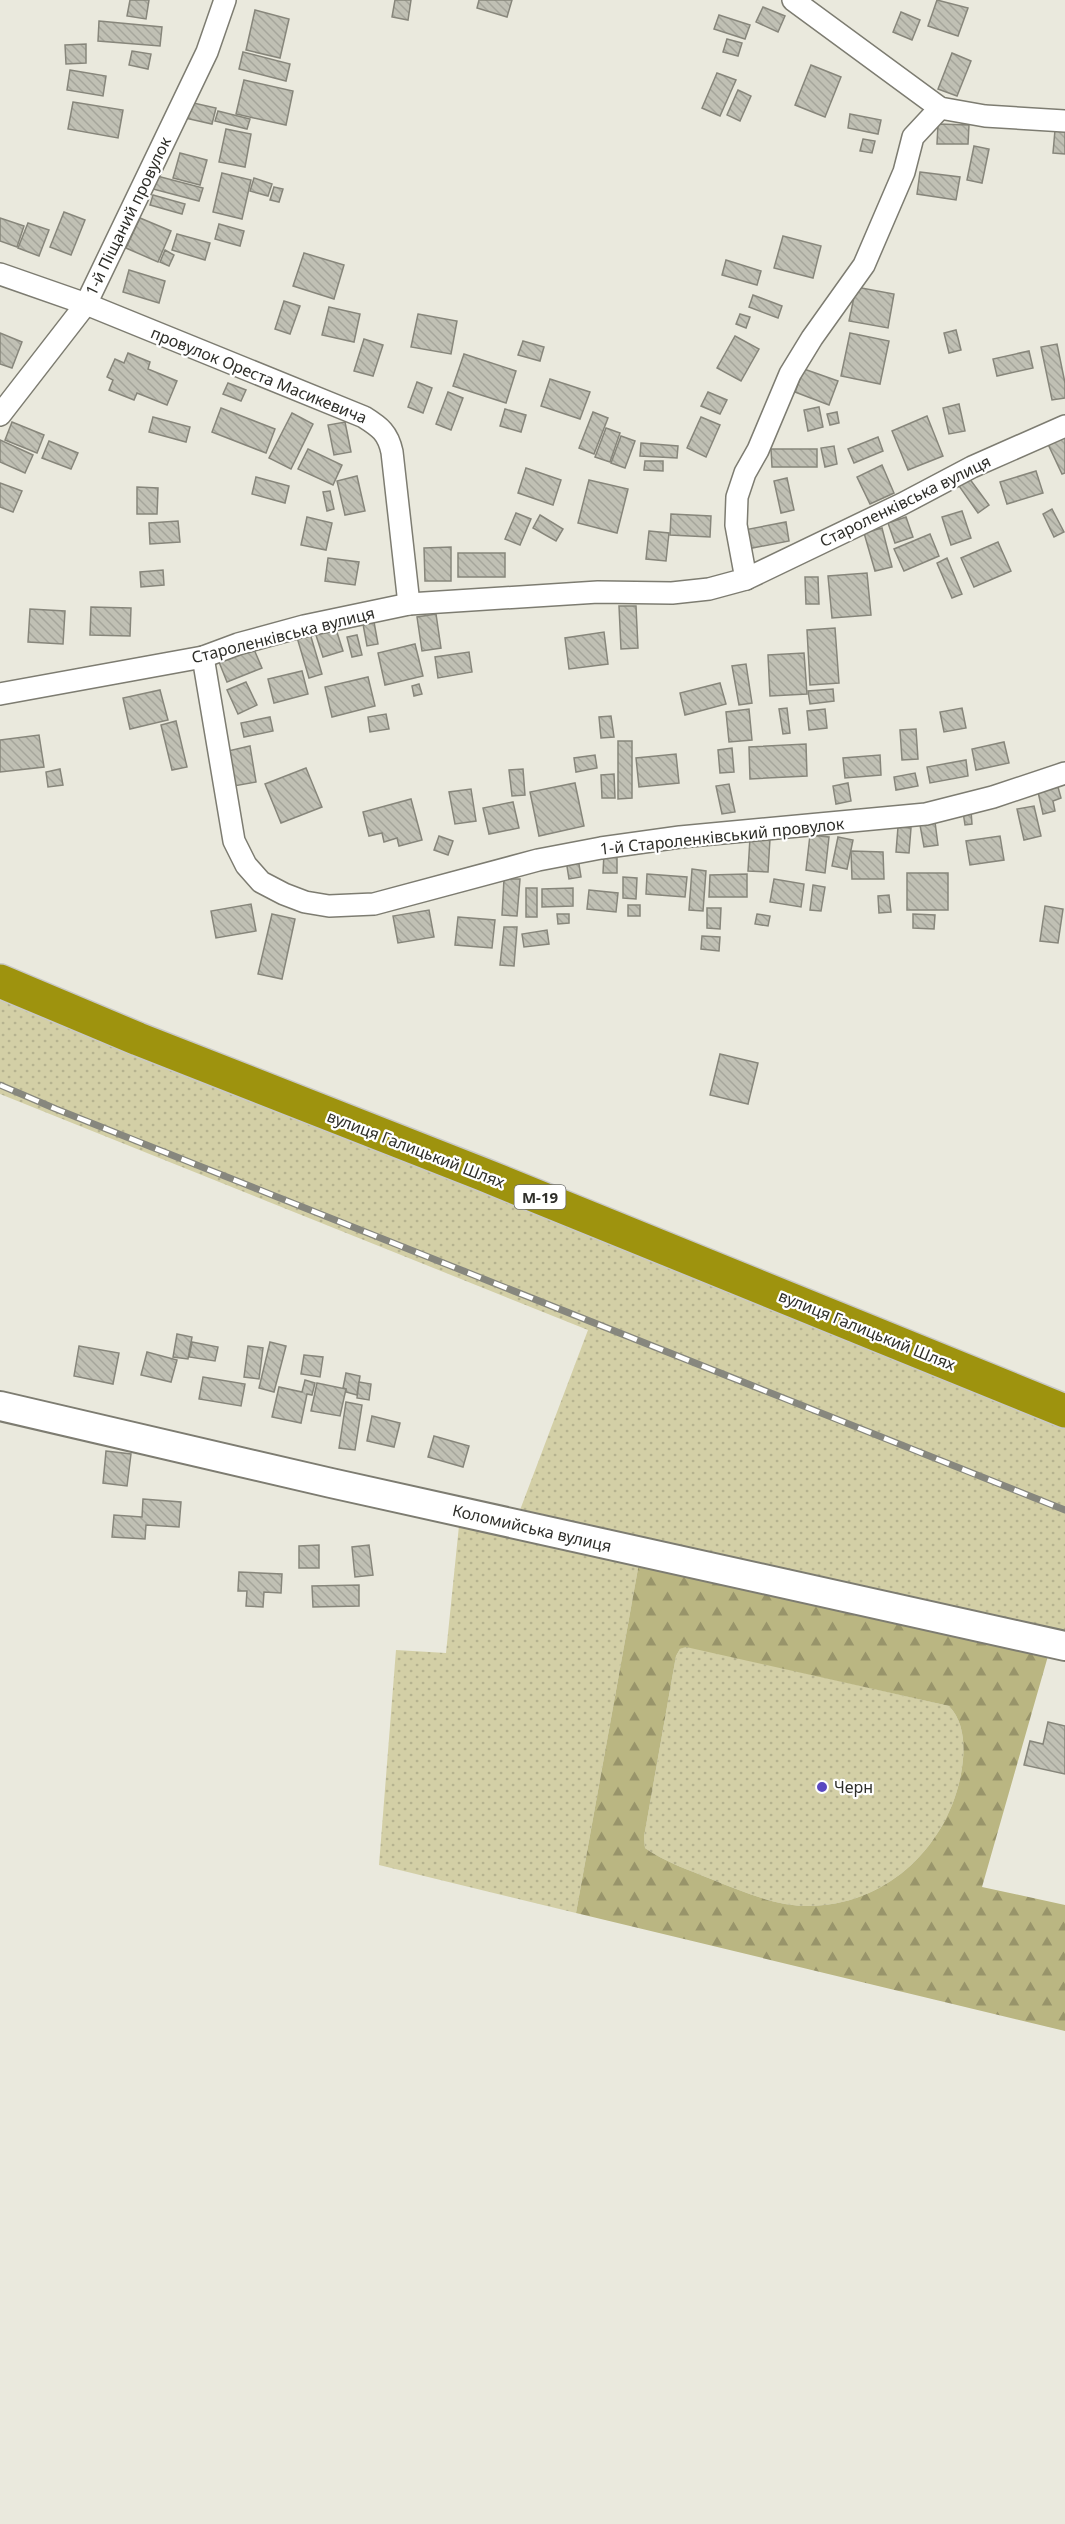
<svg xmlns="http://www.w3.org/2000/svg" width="1065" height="2524" viewBox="0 0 1065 2524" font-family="'Noto Sans',sans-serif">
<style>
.grass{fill:url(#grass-dots)}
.forest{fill:url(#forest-firs);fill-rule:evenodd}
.building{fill:url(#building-back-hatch);stroke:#87867b;stroke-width:1.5}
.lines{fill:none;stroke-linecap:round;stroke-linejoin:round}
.street-casing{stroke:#7d7c71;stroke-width:24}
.secondary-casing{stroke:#7d7c71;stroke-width:32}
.highway-casing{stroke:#c9c9c7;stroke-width:36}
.street{stroke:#fff;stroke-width:21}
.secondary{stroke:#fff;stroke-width:28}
.highway{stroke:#9e930e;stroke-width:33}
.rail-casing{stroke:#87877e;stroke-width:7}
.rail{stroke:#fff;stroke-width:4.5;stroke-dasharray:14;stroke-linecap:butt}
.poi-dot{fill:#5948c0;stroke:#fff;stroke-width:2}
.labels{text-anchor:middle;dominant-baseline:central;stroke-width:4.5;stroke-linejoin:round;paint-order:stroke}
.shield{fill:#fff;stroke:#6d6d69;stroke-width:1.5}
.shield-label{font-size:15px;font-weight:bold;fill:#2e2e29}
.street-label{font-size:16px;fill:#2e2e29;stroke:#fff}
.poi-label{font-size:16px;fill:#2e2e29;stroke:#fff;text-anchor:start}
</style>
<defs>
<pattern id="grass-dots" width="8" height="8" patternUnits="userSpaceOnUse" patternTransform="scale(1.5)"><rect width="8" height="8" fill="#d3cfa6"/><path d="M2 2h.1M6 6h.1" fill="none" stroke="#b5b28f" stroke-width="1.8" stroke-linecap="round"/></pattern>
<pattern id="forest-firs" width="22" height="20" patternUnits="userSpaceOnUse" patternTransform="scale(1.5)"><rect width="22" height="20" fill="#bab682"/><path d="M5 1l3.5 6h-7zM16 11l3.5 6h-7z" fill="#98946a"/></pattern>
<pattern id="building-back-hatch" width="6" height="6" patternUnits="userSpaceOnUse" patternTransform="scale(1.5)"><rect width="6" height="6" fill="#c0c0b4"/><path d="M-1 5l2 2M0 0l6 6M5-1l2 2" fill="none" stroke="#a5a59b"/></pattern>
</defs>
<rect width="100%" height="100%" fill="#eae9dd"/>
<!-- grass -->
<g class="grass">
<polygon points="0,974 1065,1399 1065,1653 639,1563 576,1913 379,1865 396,1650 446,1653 461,1506 517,1518 588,1330 0,1094"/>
<path d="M687,1646L949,1706C967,1725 965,1755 960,1779C944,1851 883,1906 808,1906C775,1906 741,1891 711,1879C689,1870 665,1862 645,1848L644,1837L676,1656L680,1649Z"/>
</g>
<!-- forest -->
<path class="forest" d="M639,1563L1050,1649L982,1887L1065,1905V2031L576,1913ZM686,1647L949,1706C967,1725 965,1755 960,1779C944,1851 883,1906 808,1906C775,1906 741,1891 711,1879C689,1870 665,1862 645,1848L644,1837L676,1656L680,1649Z"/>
<!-- building -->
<g class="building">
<polygon points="130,0 149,0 146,19 127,16"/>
<polygon points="395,0 411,0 408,20 392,17"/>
<polygon points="479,0 512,0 507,17 477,8"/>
<polygon points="937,0 968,8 958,36 928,26"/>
<polygon points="763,7 785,16 778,32 756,22"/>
<polygon points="255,10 289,19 280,58 246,50"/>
<polygon points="901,12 920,20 912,40 893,32"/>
<polygon points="719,15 750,25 745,39 714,29"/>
<polygon points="99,21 162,27 160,46 98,41"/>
<polygon points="727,39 742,43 738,56 723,52"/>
<polygon points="86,44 86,63 66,64 65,45"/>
<polygon points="132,51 151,54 148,69 129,65"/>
<polygon points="243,52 290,64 286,81 239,69"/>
<polygon points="952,53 971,61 957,96 938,89"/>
<polygon points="811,65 841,77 825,117 795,105"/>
<polygon points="70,70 106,76 103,96 67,90"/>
<polygon points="717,73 736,80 720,116 702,108"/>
<polygon points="244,80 293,91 286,125 236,114"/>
<polygon points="738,90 751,96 740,121 727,115"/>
<polygon points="73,102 123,110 118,138 68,129"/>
<polygon points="189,102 216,108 212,124 185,118"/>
<polygon points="218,111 250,119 247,129 215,121"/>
<polygon points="850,114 881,120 878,134 848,128"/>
<polygon points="938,124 969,125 968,144 937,144"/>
<polygon points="226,129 251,134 245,167 219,162"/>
<polygon points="1055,130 1065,131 1065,154 1053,153"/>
<polygon points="863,139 875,141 872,153 860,151"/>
<polygon points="974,146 989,149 982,183 967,180"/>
<polygon points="180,153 207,160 200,185 173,178"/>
<polygon points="920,172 960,177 956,200 917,194"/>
<polygon points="222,173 251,180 242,219 213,212"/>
<polygon points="157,176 203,188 199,201 153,189"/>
<polygon points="254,178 272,184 268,196 250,191"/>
<polygon points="274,187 283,189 279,202 270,200"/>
<polygon points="153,195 185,204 182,214 150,205"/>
<polygon points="64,212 85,220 71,255 50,247"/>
<polygon points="0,218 24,226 17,247 0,241"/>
<polygon points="140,218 171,231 158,262 126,248"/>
<polygon points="28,223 49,230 39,256 18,248"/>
<polygon points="219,224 244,231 240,246 215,239"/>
<polygon points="177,234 210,243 205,260 172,250"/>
<polygon points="783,236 821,246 813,278 774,268"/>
<polygon points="165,250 174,255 169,266 160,262"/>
<polygon points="304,253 344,265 334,299 293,286"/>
<polygon points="726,260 761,271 757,285 722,275"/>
<polygon points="129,270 165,281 159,303 123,292"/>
<polygon points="856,287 894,294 888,328 849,321"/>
<polygon points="753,295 782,306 778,318 749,307"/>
<polygon points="284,301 300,306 290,334 275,329"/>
<polygon points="329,307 360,314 354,342 322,335"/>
<polygon points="418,314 457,321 451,354 411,347"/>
<polygon points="740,314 750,317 746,328 736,324"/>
<polygon points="956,330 961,350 949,353 944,333"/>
<polygon points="0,333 22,342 12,368 0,364"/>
<polygon points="850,333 889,341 880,384 841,376"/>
<polygon points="735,336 759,349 741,381 717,368"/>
<polygon points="364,339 383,345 373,376 354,371"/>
<polygon points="523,341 544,347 540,361 518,355"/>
<polygon points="1057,344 1065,383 1065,398 1052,400 1041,347"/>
<polygon points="1029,351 1033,368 997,376 993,359"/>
<polygon points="128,353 150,362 148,369 177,381 167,405 137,393 134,400 109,390 113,380 107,377 115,359 124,363"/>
<polygon points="464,354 516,371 506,403 453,386"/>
<polygon points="804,369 838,381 829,405 795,392"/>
<polygon points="550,379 590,392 580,419 541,406"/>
<polygon points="417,382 432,388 423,413 408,407"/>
<polygon points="228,383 246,390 241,401 223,394"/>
<polygon points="448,392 463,398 451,430 436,424"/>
<polygon points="708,392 727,400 720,414 701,406"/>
<polygon points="959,404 965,431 949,434 943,408"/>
<polygon points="819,407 823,427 808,431 804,410"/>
<polygon points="221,408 275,429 266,453 212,432"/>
<polygon points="505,409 526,415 521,432 500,426"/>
<polygon points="593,412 608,418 594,454 579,448"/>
<polygon points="837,412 839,423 830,425 827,414"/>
<polygon points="292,413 313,424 291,469 269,458"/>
<polygon points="927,416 943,456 908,470 892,431"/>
<polygon points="153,417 190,427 186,442 149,432"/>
<polygon points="701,417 720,425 706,457 687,448"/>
<polygon points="12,422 44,435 37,453 5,440"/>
<polygon points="345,422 351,452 334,455 328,425"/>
<polygon points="606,428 620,433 610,462 595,457"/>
<polygon points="1065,433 1065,473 1062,474 1047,442"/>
<polygon points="621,436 635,441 625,468 611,463"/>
<polygon points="878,437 883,451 854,463 848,449"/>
<polygon points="0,440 33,455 25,473 0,462"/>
<polygon points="49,441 78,453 71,469 42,458"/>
<polygon points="641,443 678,446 677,458 640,456"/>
<polygon points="834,446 837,464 825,467 821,448"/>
<polygon points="308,449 342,465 333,485 298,469"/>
<polygon points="771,449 817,449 817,467 772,467"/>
<polygon points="645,461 663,461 663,471 644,470"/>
<polygon points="882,465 894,493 870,504 857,477"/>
<polygon points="526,468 561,480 553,505 518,493"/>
<polygon points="1036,471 1043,493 1007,504 1000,482"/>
<polygon points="357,476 365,511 345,515 337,481"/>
<polygon points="256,477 289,486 285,503 252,494"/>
<polygon points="787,478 794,510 781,513 774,481"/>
<polygon points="969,478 989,505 978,513 959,486"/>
<polygon points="589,480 628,489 617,533 578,523"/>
<polygon points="0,483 22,491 13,512 0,507"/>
<polygon points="137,487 158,488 157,514 137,514"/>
<polygon points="330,491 334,509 327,511 323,492"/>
<polygon points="1052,509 1064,532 1054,537 1043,514"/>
<polygon points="962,511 971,538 951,545 942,517"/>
<polygon points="516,513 531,519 520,545 505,539"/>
<polygon points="671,514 711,516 710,537 670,535"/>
<polygon points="540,515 563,529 556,541 533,528"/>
<polygon points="307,517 332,523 326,550 301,545"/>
<polygon points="906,517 913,537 895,543 888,523"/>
<polygon points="178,521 180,542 150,544 149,523"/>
<polygon points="786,522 789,541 747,549 744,530"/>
<polygon points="882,528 892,567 875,571 864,533"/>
<polygon points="649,531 669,533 666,561 646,559"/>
<polygon points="930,534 939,556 904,571 894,549"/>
<polygon points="998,542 1011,571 974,587 961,558"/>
<polygon points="451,547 451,581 425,581 424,548"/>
<rect x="458" y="553" width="47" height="24"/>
<polygon points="328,558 359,562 355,585 325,581"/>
<polygon points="947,558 962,594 952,598 937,563"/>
<polygon points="163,570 164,585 141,587 140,572"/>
<polygon points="867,573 871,615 832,618 828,576"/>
<polygon points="805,577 818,577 819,604 806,604"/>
<polygon points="619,606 636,606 638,648 621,649"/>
<polygon points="91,607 131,608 130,636 90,635"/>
<polygon points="30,609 65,611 63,644 28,642"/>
<polygon points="436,614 441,648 422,651 417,617"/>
<polygon points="374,622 378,644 367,646 363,624"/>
<polygon points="334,623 343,651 323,657 314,629"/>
<polygon points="835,628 839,683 810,685 807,630"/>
<polygon points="309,630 322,674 309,678 296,634"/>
<polygon points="604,632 608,664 569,669 565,638"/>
<polygon points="357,635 362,655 352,657 347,637"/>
<polygon points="415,644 423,676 385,685 378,653"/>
<polygon points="253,647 262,668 227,682 219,662"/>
<polygon points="469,652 472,672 438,678 435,657"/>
<polygon points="804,653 807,694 770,696 768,655"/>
<polygon points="746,664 752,703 739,705 732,666"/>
<polygon points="302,671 308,694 274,703 268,679"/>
<polygon points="368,677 375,706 332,717 325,687"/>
<polygon points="246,682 257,705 238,714 227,690"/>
<polygon points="720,683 726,704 685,715 680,693"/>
<polygon points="419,684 422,694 414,696 412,686"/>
<polygon points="833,689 834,701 810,704 808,691"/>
<polygon points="160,690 168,720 130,729 123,698"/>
<polygon points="787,708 790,733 783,734 779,709"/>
<polygon points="962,708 966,728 944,732 940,712"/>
<polygon points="749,709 752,740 729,742 726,712"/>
<polygon points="825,709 827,728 809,730 807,711"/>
<polygon points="386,714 389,729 370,732 368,717"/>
<polygon points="611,716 614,737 601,738 599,717"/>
<polygon points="270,717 273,731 244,737 241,723"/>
<polygon points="176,721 187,767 172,770 161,725"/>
<polygon points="916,729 918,759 902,760 900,730"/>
<polygon points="39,735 44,767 0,772 0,740"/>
<polygon points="618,741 632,741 632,798 618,799"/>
<polygon points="1004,742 1009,763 976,770 972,749"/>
<polygon points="806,744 807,776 750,779 749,747"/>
<polygon points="250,746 256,782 234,786 228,751"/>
<polygon points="732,748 734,772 720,773 718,750"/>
<polygon points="676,754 679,783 639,787 636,758"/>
<polygon points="595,755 597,768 576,772 574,758"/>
<polygon points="880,755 881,775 845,778 843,758"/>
<polygon points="966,760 968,776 930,783 927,767"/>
<polygon points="306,768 322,807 281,823 265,784"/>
<polygon points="60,769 63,785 48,787 46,772"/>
<polygon points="523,769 525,795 512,796 509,770"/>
<polygon points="915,773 918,786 896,790 894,777"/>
<polygon points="614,774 615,798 602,798 601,775"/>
<polygon points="575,783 584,826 539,836 530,792"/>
<polygon points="848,783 851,801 836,804 833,786"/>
<polygon points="729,784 735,812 722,814 716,786"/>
<polygon points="1058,787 1061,798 1053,801 1055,811 1043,814 1038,792"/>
<polygon points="471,789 476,821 455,824 449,792"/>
<polygon points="411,799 422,840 399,846 397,838 384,842 382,833 369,836 363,812"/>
<polygon points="513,802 519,828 489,834 483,808"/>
<polygon points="1034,806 1041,836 1024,840 1017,809"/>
<polygon points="971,811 972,824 965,825 963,812"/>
<polygon points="935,822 938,845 924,847 920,825"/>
<polygon points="898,827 911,828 909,853 896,852"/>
<polygon points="810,835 829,837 825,873 806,870"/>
<polygon points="439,836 453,841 448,855 434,850"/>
<polygon points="1000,836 1004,860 970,865 966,841"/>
<polygon points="838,837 853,840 847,869 832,866"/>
<polygon points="750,838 770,839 768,872 748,871"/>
<polygon points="851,851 883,852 884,879 852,879"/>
<polygon points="604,853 617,854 617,873 603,873"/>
<polygon points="578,858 581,877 569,879 566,860"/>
<polygon points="692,869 706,871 703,911 689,910"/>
<rect x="907" y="873" width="41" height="37"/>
<polygon points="647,874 687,877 685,897 646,894"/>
<polygon points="747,874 747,897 709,897 710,875"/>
<polygon points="623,877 637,878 636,899 623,898"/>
<polygon points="504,879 520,879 517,916 502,915"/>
<polygon points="774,879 804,884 801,907 770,902"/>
<polygon points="813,885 825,887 821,911 810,910"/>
<rect x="526" y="888" width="11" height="29"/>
<polygon points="573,888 573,906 542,907 542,889"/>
<polygon points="589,890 618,893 616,912 587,909"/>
<polygon points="889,895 891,912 879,913 878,896"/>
<polygon points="251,904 256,931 216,938 211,911"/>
<rect x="628" y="905" width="12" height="11"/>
<polygon points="1045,906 1063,909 1058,943 1040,941"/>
<polygon points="707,908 721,908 720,929 707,928"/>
<polygon points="429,910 434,937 398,943 393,916"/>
<polygon points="272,914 295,919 282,979 258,974"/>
<polygon points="557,914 569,914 569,923 558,924"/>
<polygon points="757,914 770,916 768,926 755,924"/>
<polygon points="913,914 935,915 934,929 913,928"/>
<polygon points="458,917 495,920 492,948 455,945"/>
<polygon points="504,927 517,927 514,966 500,965"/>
<polygon points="547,930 549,944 524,947 522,934"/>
<polygon points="702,936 720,937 719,951 701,949"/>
<polygon points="720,1054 758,1063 748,1104 710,1095"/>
<polygon points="177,1334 192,1337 188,1359 173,1357"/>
<polygon points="192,1342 218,1347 215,1361 189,1357"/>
<polygon points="270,1342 286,1346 274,1392 259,1388"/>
<polygon points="79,1346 119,1353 113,1384 74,1376"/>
<polygon points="248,1346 263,1348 259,1379 244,1377"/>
<polygon points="147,1352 177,1360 171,1382 141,1375"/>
<polygon points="304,1355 323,1357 320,1377 301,1374"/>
<polygon points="346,1373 360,1376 357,1395 346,1392 346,1389 343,1388"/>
<polygon points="203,1377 245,1384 241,1406 199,1399"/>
<polygon points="305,1380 315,1383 312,1395 307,1394 301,1423 272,1417 279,1387 302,1392"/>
<polygon points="359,1382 371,1384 369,1400 357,1398"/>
<polygon points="317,1383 346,1389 340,1416 311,1411"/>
<polygon points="346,1402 362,1405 355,1450 339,1448"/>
<polygon points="372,1416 400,1423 394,1447 367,1441"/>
<polygon points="434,1436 469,1446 463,1467 428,1457"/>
<polygon points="106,1451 131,1454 127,1486 103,1483"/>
<polygon points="143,1499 181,1502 179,1527 146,1525 145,1539 112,1537 114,1515 142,1517"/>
<polygon points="319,1545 319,1568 299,1568 299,1546"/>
<polygon points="369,1545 373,1575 355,1577 352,1547"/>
<polygon points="239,1572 282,1574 281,1593 264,1592 263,1607 246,1606 247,1591 238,1591"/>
<polygon points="359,1585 359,1606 313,1607 312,1586"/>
<polygon points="1048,1722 1065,1726 1065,1774 1024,1765 1030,1741 1043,1744"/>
</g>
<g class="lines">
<defs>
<g id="street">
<polyline points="793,0 940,108 985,116 1065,121"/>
<path d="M0,274L86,304L364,417C380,427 388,433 392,452L409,604"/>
<polyline points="0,415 86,304 207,52 225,0"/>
<polyline points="746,579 902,504 972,467 1065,426"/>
<polyline points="203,657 234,841 246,865 261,882 284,894 305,902 329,906 374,904 538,860 601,848 680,837 926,814 993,797 1065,773"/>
<polyline points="0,694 203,657 238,644 304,626 409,604 598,592 672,593 709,589 746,579 736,525 737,497 745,473 758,450 790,374 812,338 864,265 904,172 913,137 940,108"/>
</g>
<polyline id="secondary" points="0,1406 331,1483 1065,1646"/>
<polyline id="highway" points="0,981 138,1039 482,1174 1065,1411"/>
</defs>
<!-- street casing -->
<use href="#street" class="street-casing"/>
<!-- secondary casing -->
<use href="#secondary" class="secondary-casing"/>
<!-- highway casing -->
<use href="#highway" class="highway-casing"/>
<!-- street -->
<use href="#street" class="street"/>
<!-- secondary -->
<use href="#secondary" class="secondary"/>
<!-- highway -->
<use href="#highway" class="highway"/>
<defs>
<polyline id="rail" points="0,1085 56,1109 1065,1510"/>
</defs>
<!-- rail casing -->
<use href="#rail" class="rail-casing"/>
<!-- rail -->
<use href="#rail" class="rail"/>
</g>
<!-- markers -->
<circle class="poi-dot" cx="822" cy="1787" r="6"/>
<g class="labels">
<!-- shield labels -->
<rect class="shield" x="514.5" y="1185" width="51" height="24" rx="4.5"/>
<g class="shield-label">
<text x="540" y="1197">М-19</text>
</g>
<!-- street labels -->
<g class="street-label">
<text transform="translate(128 216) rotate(-64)">1-й Піщаний провулок</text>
<text transform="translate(259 375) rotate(22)">провулок Ореста Масикевича</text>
<text transform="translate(905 501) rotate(-26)">Староленківська вулиця</text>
<text transform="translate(283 635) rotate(-14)">Староленківська вулиця</text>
<text transform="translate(722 836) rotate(-6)">1-й Староленківський провулок</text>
<text transform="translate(416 1149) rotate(21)">вулиця Галицький Шлях</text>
<text transform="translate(867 1330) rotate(22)">вулиця Галицький Шлях</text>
<text transform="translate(532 1528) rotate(13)">Коломийська вулиця</text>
</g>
<!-- poi labels -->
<g class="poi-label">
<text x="834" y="1787">Черн</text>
</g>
</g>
</svg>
